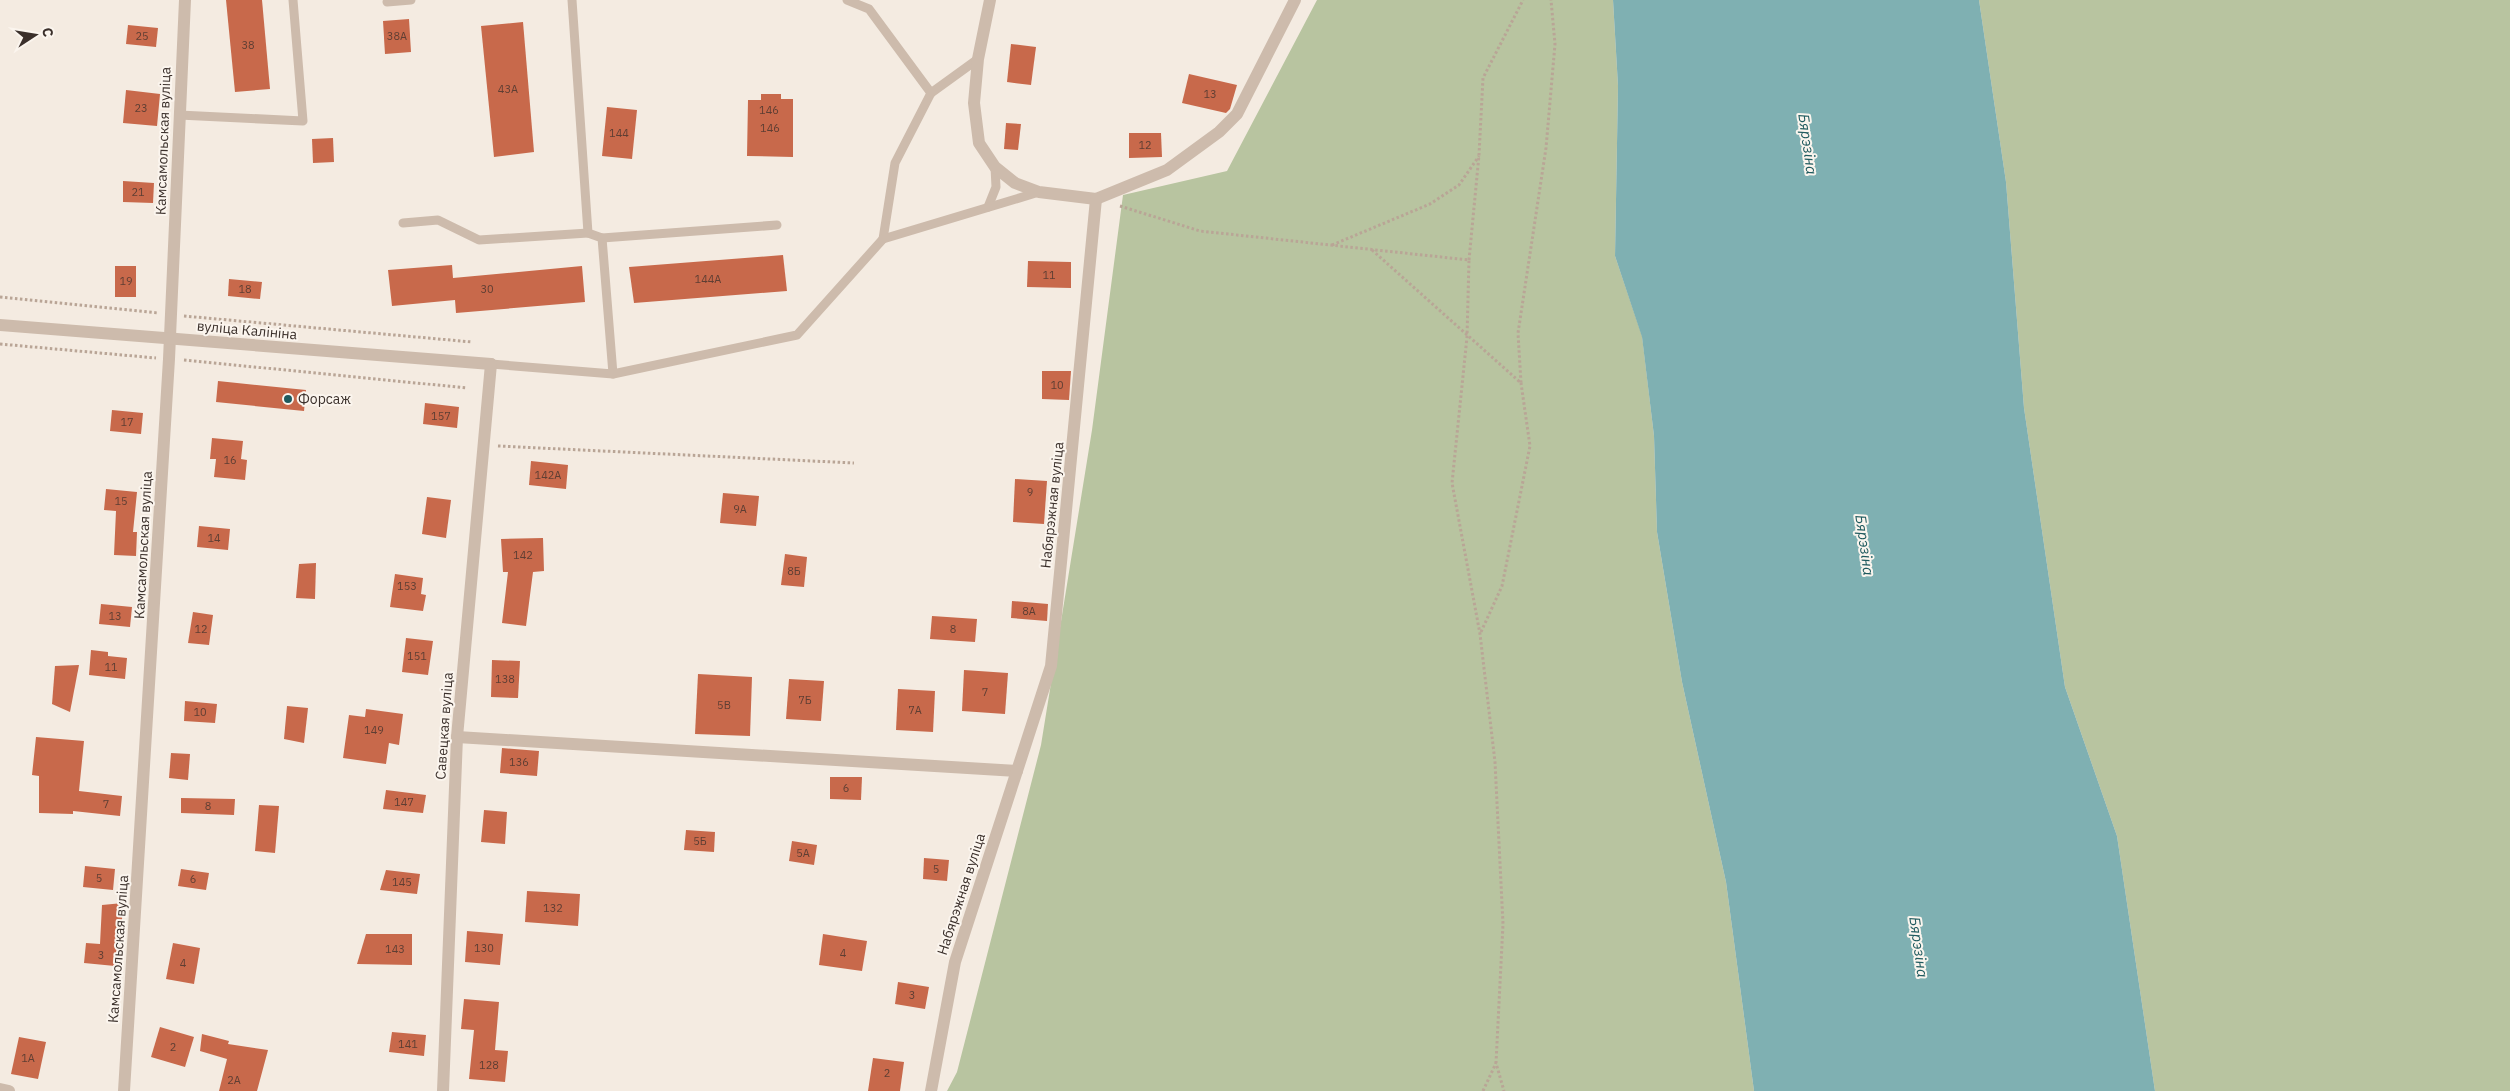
<svg xmlns="http://www.w3.org/2000/svg" width="2510" height="1091" viewBox="0 0 2510 1091" font-family="'IBM Plex Sans',sans-serif">
<style>
.green{fill:#b8c4a0}
.water{fill:#7fb0b2}
.building{fill:#c8694b}
.lines{fill:none;stroke-linecap:round;stroke-linejoin:round}
.path{stroke:#b9a596;stroke-width:3;stroke-dasharray:2.5 2.5;stroke-linecap:butt}
.service{stroke:#cdbbac;stroke-width:9}
.minor{stroke:#cdbbac;stroke-width:12}
.tertiary{stroke:#cdbbac;stroke-width:12}
.poi-dot{fill:#1f5a5e;stroke:#fbf5ee;stroke-width:2}
.labels{text-anchor:middle;dominant-baseline:central;stroke-width:4;stroke-linejoin:round;paint-order:stroke}
.number-label{font-size:11px;fill:#5e3e33}
.street-label{font-size:14px;fill:#3b302b;stroke:#fbf5ee}
.poi-label{font-size:14px;fill:#3b302b;stroke:#fbf5ee;text-anchor:start}
.water-label{font-size:15px;font-style:italic;fill:#1f5a5e;stroke:#fbf5ee}
</style>
<rect width="100%" height="100%" fill="#f4ebe1"/>
<!-- green -->
<g class="green">
<polygon points="1317,0 1613,0 1618,86 1615,256 1642,336 1654,436 1657,532 1682,682 1726,882 1754,1091 947,1091 957,1072 1041,745 1092,430 1123,195 1227,171"/>
<polygon points="1979,0 2510,0 2510,1091 2155,1091 2117,836 2065,687 2024,408 2006,182"/>
</g>
<!-- water -->
<polygon class="water" points="1613,0 1979,0 2006,182 2024,408 2065,687 2117,836 2155,1091 1754,1091 1726,882 1682,682 1657,532 1654,436 1642,337 1615,256 1618,86"/>
<!-- building -->
<g class="building">
<polygon points="226,0 262,0 270,89 235,92"/>
<polygon points="409,19 411,52 385,54 383,21"/>
<polygon points="523,22 534,152 494,157 481,26"/>
<polygon points="128,25 158,28 156,47 126,44"/>
<polygon points="1011,44 1036,47 1031,85 1007,82"/>
<polygon points="1189,74 1237,85 1230,109 1226,113 1182,103"/>
<polygon points="126,90 160,94 157,126 123,123"/>
<polygon points="761,94 781,94 781,99 793,99 793,157 747,156 748,100 761,100"/>
<polygon points="607,107 637,110 632,159 602,156"/>
<polygon points="1006,123 1021,124 1018,150 1004,149"/>
<polygon points="1129,133 1161,133 1162,157 1129,158"/>
<polygon points="333,138 334,162 313,163 312,139"/>
<polygon points="123,181 154,183 153,203 123,202"/>
<polygon points="783,255 787,291 634,303 629,267"/>
<polygon points="1028,261 1071,262 1071,288 1027,287"/>
<polygon points="452,265 453,278 582,266 585,302 456,313 455,300 392,306 388,270"/>
<rect x="115" y="266" width="21" height="31"/>
<polygon points="229,279 262,282 260,299 228,296"/>
<polygon points="1042,371 1071,371 1069,400 1042,399"/>
<polygon points="218,381 306,390 304,411 216,402"/>
<polygon points="425,403 459,407 457,428 423,424"/>
<polygon points="112,410 143,413 141,434 110,431"/>
<polygon points="212,438 243,441 241,459 247,460 245,480 214,477 216,459 210,459"/>
<polygon points="531,461 568,465 566,489 529,485"/>
<polygon points="1015,479 1047,481 1044,524 1013,522"/>
<polygon points="106,489 137,492 133,532 137,532 136,556 114,555 116,511 104,510"/>
<polygon points="723,493 759,496 756,526 720,523"/>
<polygon points="427,497 451,500 446,538 422,534"/>
<polygon points="199,526 230,529 228,550 197,547"/>
<polygon points="543,538 544,571 533,572 526,626 502,623 508,572 503,572 501,539"/>
<polygon points="785,554 807,557 804,587 781,585"/>
<polygon points="316,563 315,599 296,598 299,564"/>
<polygon points="395,574 423,578 421,594 426,595 423,611 390,607"/>
<polygon points="1012,601 1048,604 1047,621 1011,618"/>
<polygon points="101,604 132,607 130,627 99,624"/>
<polygon points="193,612 213,615 209,645 188,643"/>
<polygon points="932,616 977,619 975,642 930,639"/>
<polygon points="406,638 433,641 428,675 402,672"/>
<polygon points="91,650 108,652 108,656 127,658 125,679 89,675"/>
<polygon points="492,660 520,661 518,698 491,697"/>
<polygon points="79,665 70,712 52,704 55,666"/>
<polygon points="964,670 1008,673 1005,714 962,711"/>
<polygon points="698,674 752,677 750,736 695,734"/>
<polygon points="789,679 824,681 821,721 786,719"/>
<polygon points="898,689 935,691 933,732 896,730"/>
<polygon points="185,701 217,704 215,723 184,721"/>
<polygon points="287,706 308,708 304,743 284,739"/>
<polygon points="366,709 403,714 399,745 389,743 386,764 343,758 349,715 365,717"/>
<polygon points="36,737 84,741 79,791 122,796 120,816 73,811 73,814 39,813 39,776 32,775"/>
<polygon points="502,748 539,751 537,776 500,773"/>
<polygon points="171,753 190,754 188,780 169,778"/>
<polygon points="830,777 862,777 861,800 830,799"/>
<polygon points="386,790 426,795 423,813 383,809"/>
<polygon points="181,798 235,799 234,815 181,813"/>
<polygon points="259,805 279,806 275,853 255,851"/>
<polygon points="484,810 507,812 505,844 481,842"/>
<polygon points="686,830 715,832 714,852 684,850"/>
<polygon points="792,841 817,845 814,865 789,861"/>
<polygon points="924,858 949,860 947,881 923,879"/>
<polygon points="85,866 115,869 113,890 83,887"/>
<polygon points="181,869 209,873 206,890 178,886"/>
<polygon points="386,870 420,874 417,894 380,890"/>
<polygon points="527,891 580,894 578,926 525,922"/>
<polygon points="123,903 121,936 118,936 115,966 84,963 86,943 100,944 102,905"/>
<polygon points="467,931 503,934 500,965 465,962"/>
<polygon points="366,934 412,934 412,965 357,964"/>
<polygon points="823,934 867,941 862,971 819,965"/>
<polygon points="173,943 200,948 194,984 166,979"/>
<polygon points="898,982 929,987 925,1009 895,1004"/>
<polygon points="464,999 499,1002 495,1050 508,1051 505,1082 469,1079 474,1030 461,1029"/>
<polygon points="160,1027 194,1037 185,1067 151,1057"/>
<polygon points="392,1032 426,1035 424,1056 389,1052"/>
<polygon points="202,1034 229,1041 228,1044 268,1050 257,1091 219,1091 227,1059 200,1051"/>
<polygon points="19,1037 46,1042 38,1079 11,1074"/>
<polygon points="873,1058 904,1062 900,1091 868,1091"/>
</g>
<g class="lines">
<!-- path -->
<g class="path">
<polyline points="1120,206 1200,231 1469,260 1467,337 1452,483 1480,634 1495,762 1503,924 1496,1063 1504,1091"/>
<polyline points="1332,245 1430,204 1459,185 1479,156"/>
<polyline points="1372,250 1521,383 1518,333 1546,148 1555,44 1551,0"/>
<polyline points="1469,260 1479,155 1483,78 1523,0"/>
<polyline points="0,297 158,313"/>
<polyline points="184,316 472,342"/>
<polyline points="0,344 156,358"/>
<polyline points="184,360 467,388"/>
<polyline points="498,446 854,463"/>
<polyline points="1481,632 1502,586 1530,446 1521,383"/>
<polyline points="1483,1091 1496,1063"/>
</g>
<!-- service -->
<g class="service">
<polyline points="572,0 588,233 602,238 613,374"/>
<polyline points="847,0 869,9 931,93 895,163 883,239"/>
<polyline points="387,2 411,0"/>
<polyline points="931,93 978,59"/>
<polyline points="179,115 303,121 293,0"/>
<polyline points="988,207 996,187 995,167"/>
<polyline points="403,223 438,220 479,240 588,233"/>
<polyline points="602,238 777,225"/>
<polyline points="491,364 613,374 797,335 883,239 1039,192"/>
</g>
<!-- minor -->
<g class="minor">
<polyline points="990,0 978,59 974,103 979,143 995,167 1015,183 1039,192 1096,199 1167,170 1219,132 1237,114 1295,0"/>
<polyline points="457,737 1017,771"/>
<polyline points="0,1089 9,1091"/>
<polyline points="124,1091 169,359 185,0"/>
<polyline points="443,1091 457,737 491,364"/>
<polyline points="931,1091 955,962 1051,666 1096,199"/>
</g>
<!-- tertiary -->
<polyline class="tertiary" points="0,325 491,364"/>
</g>
<!-- markers -->
<circle class="poi-dot" cx="288" cy="399" r="5"/>
<g class="labels">
<!-- number labels -->
<g class="number-label">
<text x="142" y="36">25</text>
<text x="397" y="36">38А</text>
<text x="248" y="45">38</text>
<text x="508" y="89">43А</text>
<text x="1210" y="94">13</text>
<text x="141" y="108">23</text>
<text x="769" y="110">146</text>
<text x="770" y="128">146</text>
<text x="619" y="133">144</text>
<text x="1145" y="145">12</text>
<text x="138" y="192">21</text>
<text x="1049" y="275">11</text>
<text x="708" y="279">144А</text>
<text x="126" y="281">19</text>
<text x="245" y="289">18</text>
<text x="487" y="289">30</text>
<text x="1057" y="385">10</text>
<text x="441" y="416">157</text>
<text x="127" y="422">17</text>
<text x="230" y="460">16</text>
<text x="548" y="475">142А</text>
<text x="1030" y="492">9</text>
<text x="121" y="501">15</text>
<text x="740" y="509">9А</text>
<text x="214" y="538">14</text>
<text x="523" y="555">142</text>
<text x="794" y="571">8Б</text>
<text x="407" y="586">153</text>
<text x="1029" y="611">8А</text>
<text x="115" y="616">13</text>
<text x="201" y="629">12</text>
<text x="953" y="629">8</text>
<text x="417" y="656">151</text>
<text x="111" y="667">11</text>
<text x="505" y="679">138</text>
<text x="985" y="692">7</text>
<text x="805" y="700">7Б</text>
<text x="724" y="705">5В</text>
<text x="915" y="710">7А</text>
<text x="200" y="712">10</text>
<text x="374" y="730">149</text>
<text x="519" y="762">136</text>
<text x="846" y="788">6</text>
<text x="404" y="802">147</text>
<text x="106" y="804">7</text>
<text x="208" y="806">8</text>
<text x="700" y="841">5Б</text>
<text x="803" y="853">5А</text>
<text x="936" y="869">5</text>
<text x="99" y="878">5</text>
<text x="193" y="879">6</text>
<text x="402" y="882">145</text>
<text x="553" y="908">132</text>
<text x="484" y="948">130</text>
<text x="395" y="949">143</text>
<text x="843" y="953">4</text>
<text x="101" y="955">3</text>
<text x="183" y="963">4</text>
<text x="912" y="995">3</text>
<text x="408" y="1044">141</text>
<text x="173" y="1047">2</text>
<text x="28" y="1058">1А</text>
<text x="489" y="1065">128</text>
<text x="887" y="1073">2</text>
<text x="234" y="1080">2А</text>
</g>
<!-- street labels -->
<g class="street-label">
<text transform="translate(163 141) rotate(-88)">Камсамольская вуліца</text>
<text transform="translate(247 330) rotate(5)">вуліца Калініна</text>
<text transform="translate(1052 505) rotate(-84)">Набярэжная вуліца</text>
<text transform="translate(143 545) rotate(-87)">Камсамольская вуліца</text>
<text transform="translate(444 726) rotate(-86)">Савецкая вуліца</text>
<text transform="translate(961 894) rotate(-72)">Набярэжная вуліца</text>
<text transform="translate(118 949) rotate(-86)">Камсамольская вуліца</text>
</g>
<!-- poi labels -->
<g class="poi-label">
<text x="298" y="399">Форсаж</text>
</g>
<!-- water labels -->
<g class="water-label">
<text transform="translate(1808 144) rotate(82)">Бярэзіна</text>
<text transform="translate(1865 545) rotate(82)">Бярэзіна</text>
<text transform="translate(1919 947) rotate(82)">Бярэзіна</text>
</g>
</g>
<!-- north arrow -->
<g transform="translate(35 35) rotate(78)" stroke="#fbf5ee" stroke-width="4" paint-order="stroke">
<path d="M0-4L9 19L0 12L-9 19Z" fill="#3b302b"/>
<text y="-8" font-size="14" font-weight="bold" text-anchor="middle" fill="#3b302b">С</text>
</g>
</svg>
